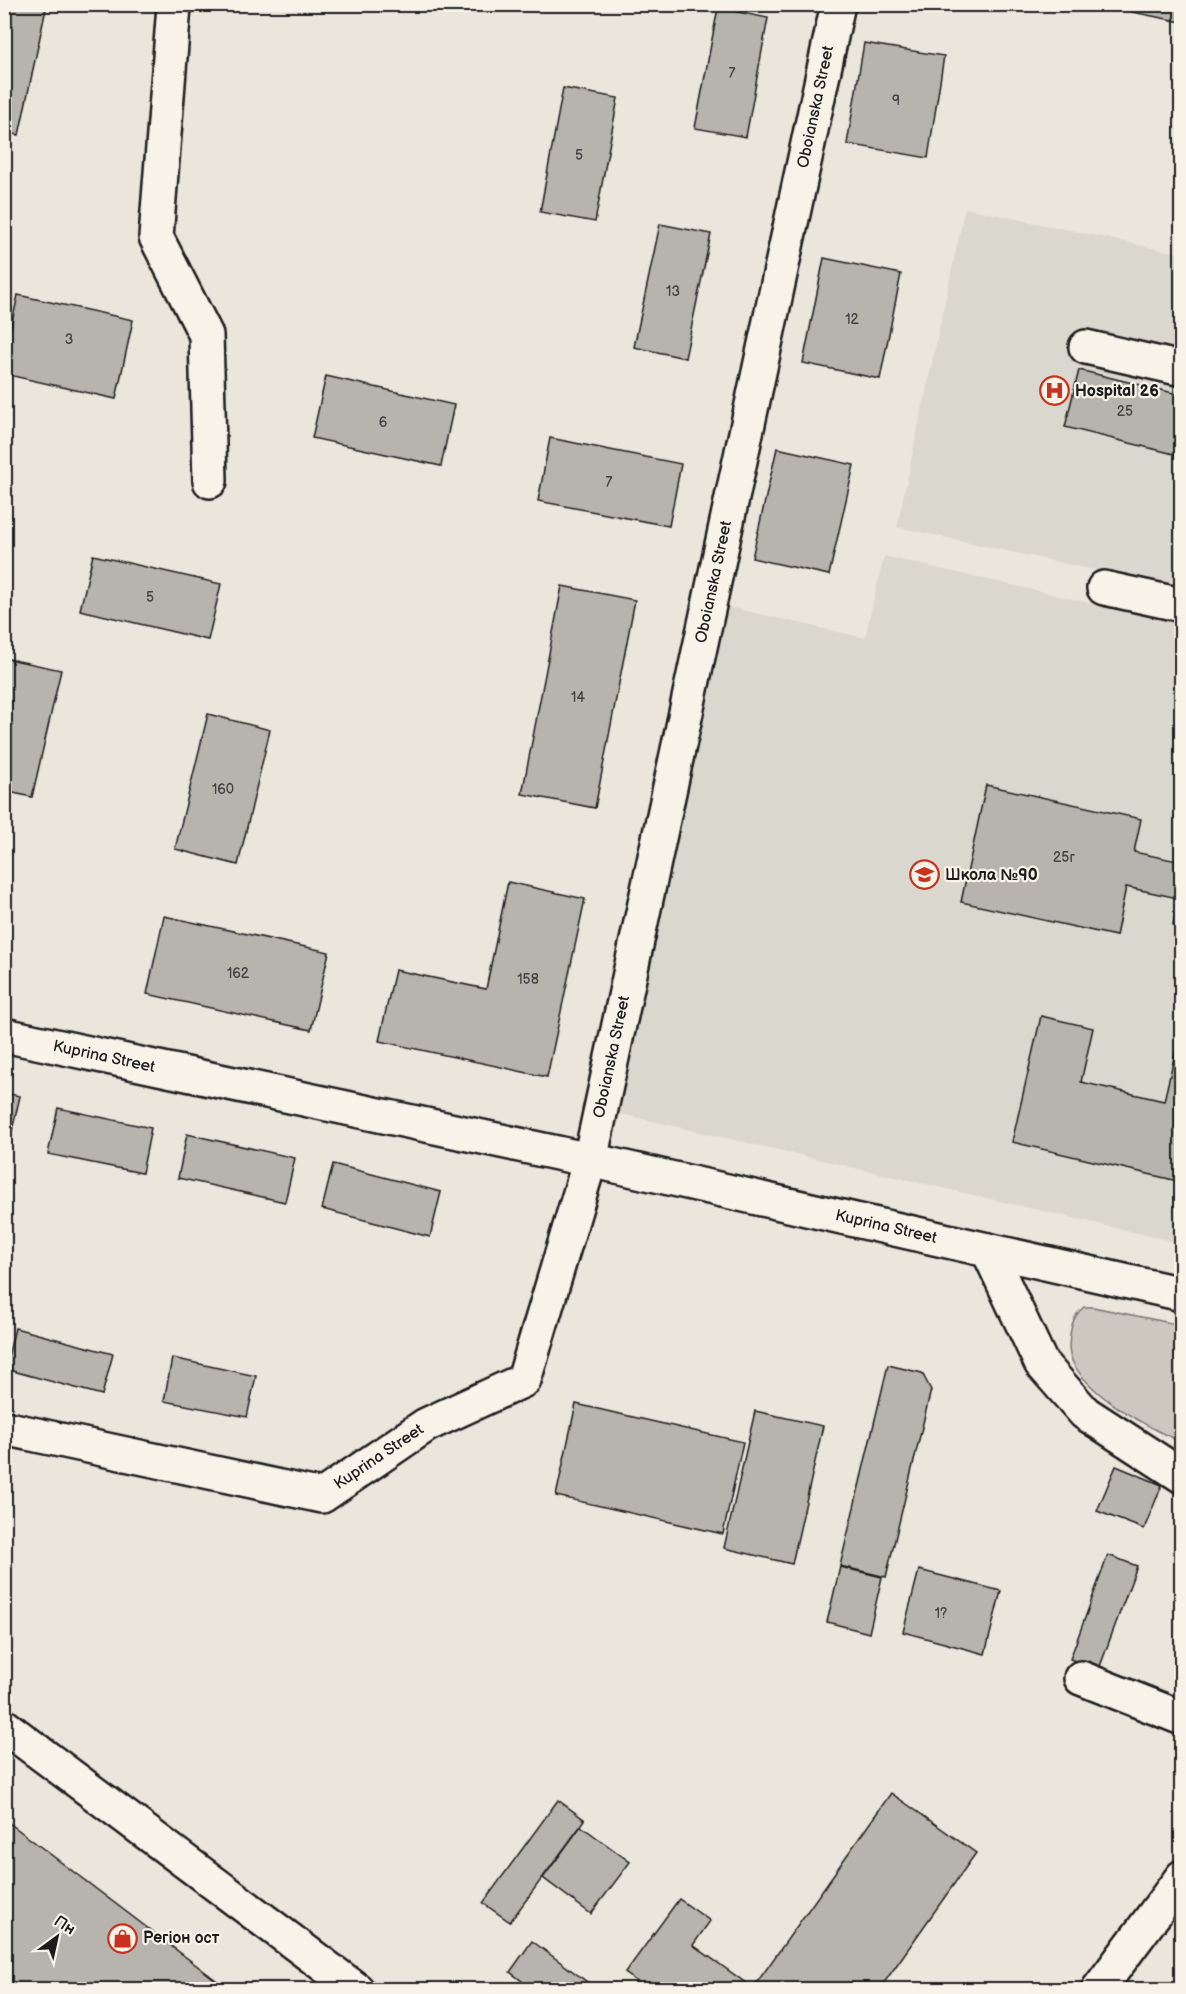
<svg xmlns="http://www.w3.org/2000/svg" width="1186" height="1994" viewBox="0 0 1186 1994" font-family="'Balsamiq Sans',sans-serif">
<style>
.built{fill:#dad7ce}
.green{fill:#ccc8c0;stroke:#74726e;stroke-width:1.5}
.building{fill:#b6b4ac;stroke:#1c1c1c;stroke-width:1.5}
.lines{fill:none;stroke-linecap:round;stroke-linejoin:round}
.minor-casing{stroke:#1c1c1c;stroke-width:38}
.major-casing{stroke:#1c1c1c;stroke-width:38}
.minor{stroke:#f7f3e8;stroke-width:33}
.major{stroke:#f7f3e8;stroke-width:33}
.labels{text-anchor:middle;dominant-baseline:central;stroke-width:4.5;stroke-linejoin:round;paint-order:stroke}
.number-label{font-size:14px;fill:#424240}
.street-label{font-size:16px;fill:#1c1c1c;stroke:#f7f3e8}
.poi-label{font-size:16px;font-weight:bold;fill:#1c1c1c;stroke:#f7f3e8;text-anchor:start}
</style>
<rect width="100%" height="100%" fill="#eae6dc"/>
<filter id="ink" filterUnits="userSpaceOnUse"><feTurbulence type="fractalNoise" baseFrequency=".0167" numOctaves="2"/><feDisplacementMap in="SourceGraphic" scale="12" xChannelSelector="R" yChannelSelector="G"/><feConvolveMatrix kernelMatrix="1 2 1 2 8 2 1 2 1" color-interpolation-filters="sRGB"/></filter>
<g filter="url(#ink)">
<!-- built -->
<g class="built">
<polygon points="965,208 1181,254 1181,589 897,527"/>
<polygon points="884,556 1181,624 1181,1243 613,1112 728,607 865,638"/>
</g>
<!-- green -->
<path class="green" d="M1084,1307H1093L1181,1325V1442C1146,1426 1092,1398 1073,1363C1068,1354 1069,1345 1070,1335C1072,1323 1074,1315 1084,1307Z"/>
<!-- building -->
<g class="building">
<polygon points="4,4 47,4 19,135 4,132"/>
<polygon points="1133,4 1182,4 1182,22 1132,12"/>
<polygon points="718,8 768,18 746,137 695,128"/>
<polygon points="864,43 944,56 928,158 847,144"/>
<polygon points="563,88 618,98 595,222 540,212"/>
<polygon points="660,224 711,234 685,358 634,347"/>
<polygon points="824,258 901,274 880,379 803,363"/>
<polygon points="18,295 133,320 116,399 4,374 4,358"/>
<polygon points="1079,370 1182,395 1182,456 1065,427"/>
<polygon points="326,376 454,405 441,466 312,438"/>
<polygon points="550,438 681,464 669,526 538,501"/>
<polygon points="777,448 854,465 829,575 752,558"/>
<polygon points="93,555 221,584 208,640 80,610"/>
<polygon points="562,586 635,600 595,808 522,794"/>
<polygon points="4,658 61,670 32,797 4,791"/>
<polygon points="208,714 270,730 238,865 175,849"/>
<polygon points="986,785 1141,819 1134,852 1182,862 1182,928 1173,925 1178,898 1126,887 1116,936 961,902"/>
<polygon points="508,882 585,899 547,1077 379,1041 395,970 486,989"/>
<polygon points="164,916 329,952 311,1030 147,994"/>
<polygon points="1041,1016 1093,1028 1081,1082 1164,1101 1176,1049 1182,1050 1182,1182 1012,1142"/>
<polygon points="4,1093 20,1096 9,1144 4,1142"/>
<polygon points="58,1108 151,1128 142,1173 48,1154"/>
<polygon points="187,1134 295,1158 285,1202 178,1178"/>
<polygon points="333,1164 441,1192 430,1237 322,1209"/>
<polygon points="15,1328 113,1354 102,1395 5,1369"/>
<polygon points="172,1358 256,1376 247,1417 164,1401"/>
<polygon points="888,1365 922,1373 931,1390 886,1577 840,1566"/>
<polygon points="576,1404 743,1442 723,1534 556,1496"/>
<polygon points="755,1411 823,1426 792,1564 724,1548"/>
<polygon points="1116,1466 1162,1485 1144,1529 1097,1511"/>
<polygon points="1108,1555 1137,1566 1099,1669 1070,1659"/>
<polygon points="840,1567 882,1577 869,1633 827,1622"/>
<polygon points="919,1570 1001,1591 985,1654 903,1632"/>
<polygon points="891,1793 976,1853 879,1990 648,1990 625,1973 679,1899 710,1921 693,1945 753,1988"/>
<polygon points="558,1800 585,1820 510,1922 483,1903"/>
<polygon points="4,1819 229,1990 4,1990"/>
<polygon points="581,1826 630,1862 591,1914 543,1878"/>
<polygon points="532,1941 598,1990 534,1990 510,1972"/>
</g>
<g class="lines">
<defs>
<g id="minor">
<polyline points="173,4 174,6 156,237 206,335 210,481"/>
<polyline points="1086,347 1182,369"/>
<polyline points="1104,588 1182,605"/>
<polyline points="988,1250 1041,1363 1085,1413 1182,1476"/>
<polyline points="4,1428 322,1496 426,1425 524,1380 590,1160 838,4"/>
<polyline points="1081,1678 1182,1718"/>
<polyline points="4,1726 357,1990"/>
<polyline points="1098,1990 1182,1877"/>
</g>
<polyline id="major" points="4,1035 590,1160 1182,1294"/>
</defs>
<!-- minor casing -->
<use href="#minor" class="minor-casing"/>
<!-- major casing -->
<use href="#major" class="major-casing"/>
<!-- minor -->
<use href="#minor" class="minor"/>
<!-- major -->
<use href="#major" class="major"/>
</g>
</g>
<!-- icons -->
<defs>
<symbol id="hospital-ring" viewBox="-11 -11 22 22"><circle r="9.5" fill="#f7f3e8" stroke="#c8321e" stroke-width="1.5"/><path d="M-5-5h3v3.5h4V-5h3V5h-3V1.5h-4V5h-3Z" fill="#c8321e"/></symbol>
<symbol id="school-ring" viewBox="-11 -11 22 22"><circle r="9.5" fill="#f7f3e8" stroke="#c8321e" stroke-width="1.5"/><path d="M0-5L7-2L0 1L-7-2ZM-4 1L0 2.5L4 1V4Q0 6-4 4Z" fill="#c8321e"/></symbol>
<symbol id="shop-ring" viewBox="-11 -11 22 22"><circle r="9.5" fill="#f7f3e8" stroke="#c8321e" stroke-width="1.5"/><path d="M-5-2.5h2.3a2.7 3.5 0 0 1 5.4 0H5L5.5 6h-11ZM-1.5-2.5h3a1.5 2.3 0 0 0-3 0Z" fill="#c8321e"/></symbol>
</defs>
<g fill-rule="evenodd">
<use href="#hospital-ring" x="1038" y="374" width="33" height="33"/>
<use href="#school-ring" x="908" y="858" width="33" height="33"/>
<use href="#shop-ring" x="106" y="1922" width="33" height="33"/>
</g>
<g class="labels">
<!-- number labels -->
<g class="number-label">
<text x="732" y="73">7</text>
<text x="896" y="100">9</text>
<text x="579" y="155">5</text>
<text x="673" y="291">13</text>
<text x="852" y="319">12</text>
<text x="69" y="339">3</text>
<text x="1125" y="411">25</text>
<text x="383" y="422">6</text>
<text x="609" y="482">7</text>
<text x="150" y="597">5</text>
<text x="578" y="697">14</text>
<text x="223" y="789">160</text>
<text x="1064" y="857">25г</text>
<text x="238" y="973">162</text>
<text x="528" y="979">158</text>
<text x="941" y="1613">1?</text>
</g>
<!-- street labels -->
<g class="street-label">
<text transform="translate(816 107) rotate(-78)">Oboianska Street</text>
<text transform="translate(714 582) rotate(-78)">Oboianska Street</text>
<text transform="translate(104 1057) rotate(12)">Kuprina Street</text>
<text transform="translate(612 1057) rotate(-78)">Oboianska Street</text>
<text transform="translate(886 1227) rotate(13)">Kuprina Street</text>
<text transform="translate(379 1457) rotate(-34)">Kuprina Street</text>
</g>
<!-- poi labels -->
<g class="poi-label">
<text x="1075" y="391">Hospital 26</text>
<text x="945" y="875">Школа №90</text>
<text x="143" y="1938">Регіон ост</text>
</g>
</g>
<!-- margin -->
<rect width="1186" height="1994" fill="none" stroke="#f7f3e8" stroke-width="24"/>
<rect x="12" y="12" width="1162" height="1970" fill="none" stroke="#1c1c1c" stroke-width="2" filter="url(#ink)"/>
<!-- north arrow -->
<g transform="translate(57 1937) rotate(33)" stroke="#f7f3e8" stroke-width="4.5" paint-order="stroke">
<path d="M0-4.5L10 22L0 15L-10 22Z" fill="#1c1c1c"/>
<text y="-9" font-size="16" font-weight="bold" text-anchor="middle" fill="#1c1c1c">Пн</text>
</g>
</svg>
